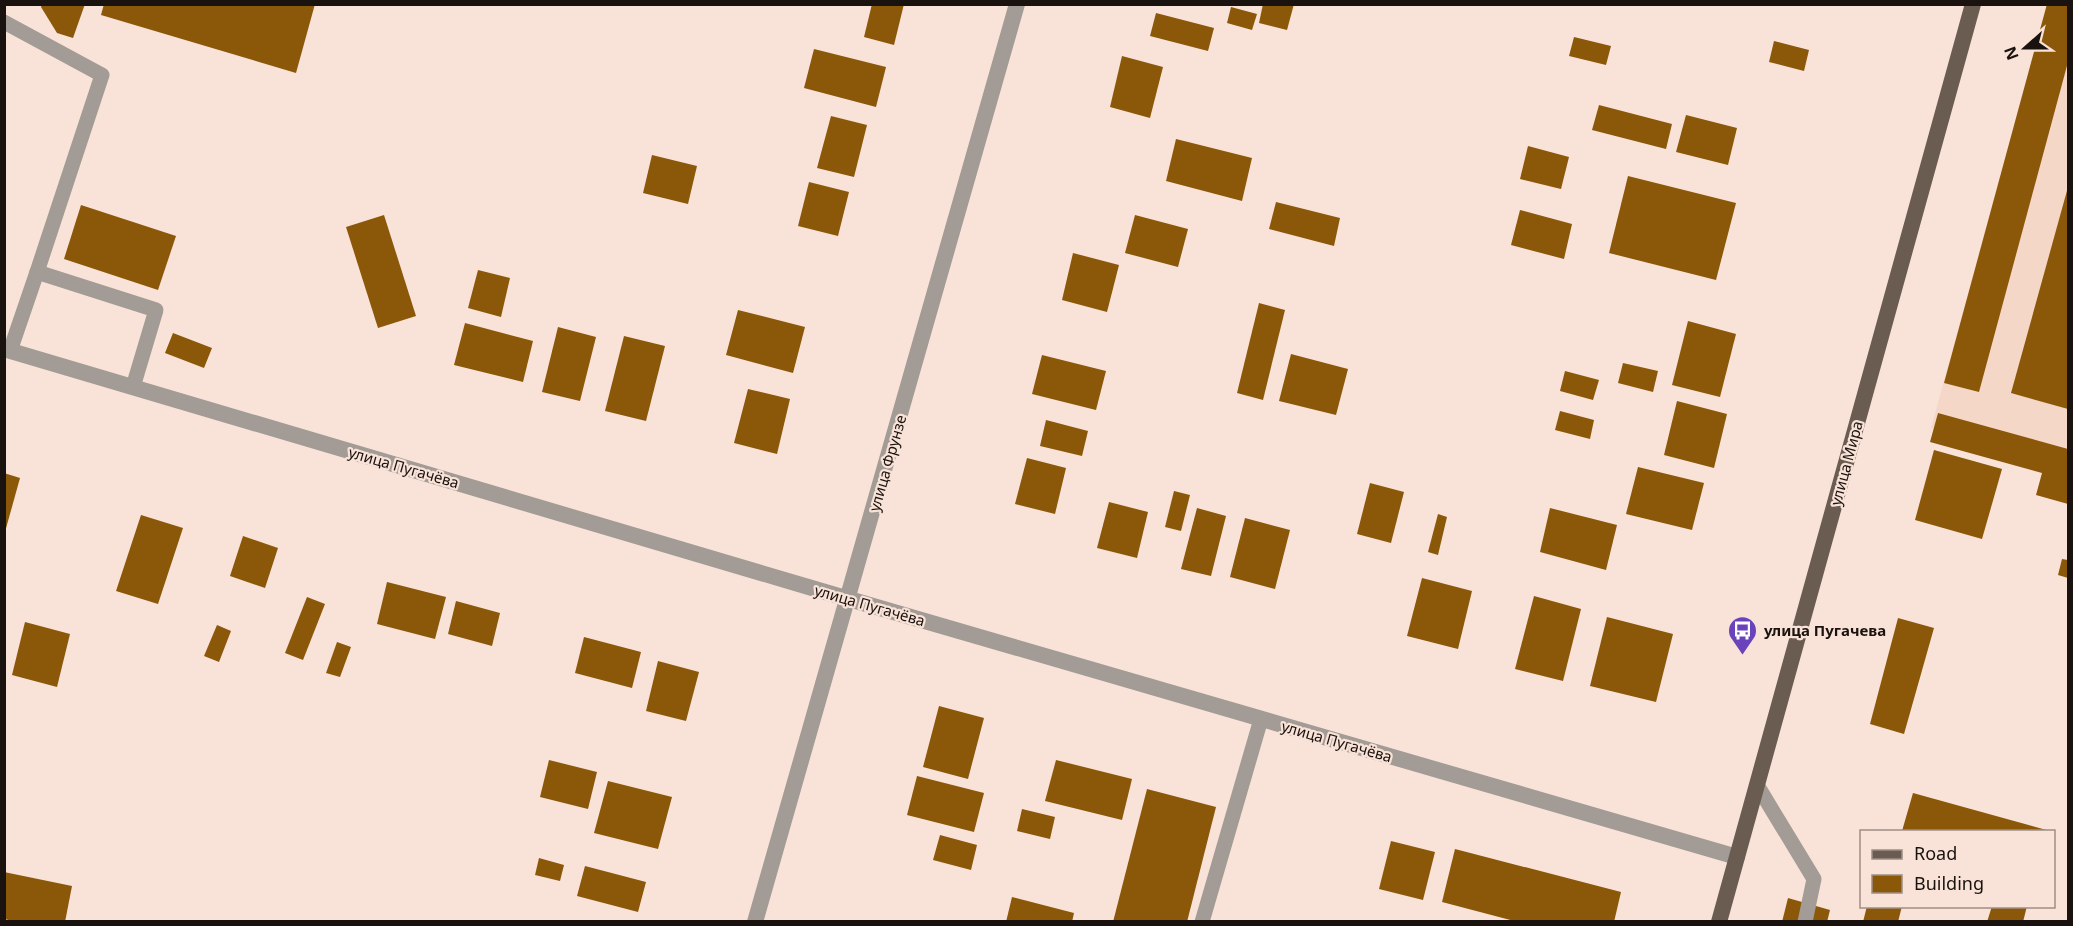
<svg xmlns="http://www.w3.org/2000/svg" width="2073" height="926" viewBox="0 0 2073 926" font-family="'Noto Sans',sans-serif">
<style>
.built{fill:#f5d7c8}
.building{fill:#8b5709}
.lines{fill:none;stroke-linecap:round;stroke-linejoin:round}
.service{stroke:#a39b95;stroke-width:15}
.minor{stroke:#a39b95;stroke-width:16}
.tertiary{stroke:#a39b95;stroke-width:16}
.primary{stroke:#6a5c51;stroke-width:16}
.labels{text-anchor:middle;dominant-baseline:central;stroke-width:4.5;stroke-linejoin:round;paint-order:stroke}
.street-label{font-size:15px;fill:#19120e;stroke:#f9e3d8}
.poi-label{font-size:15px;font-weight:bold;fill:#19120e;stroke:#f9e3d8;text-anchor:start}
</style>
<rect width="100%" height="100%" fill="#f9e3d8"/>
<!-- built -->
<polygon class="built" points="2047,5 2068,5 2068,466 1931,428"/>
<!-- building -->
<g class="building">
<polygon points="42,4 85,4 73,38 57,33 41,7"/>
<polygon points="104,4 315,4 296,73 101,15"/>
<polygon points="872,4 904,4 894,45 864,37"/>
<polygon points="1263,4 1294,4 1287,30 1259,23"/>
<polygon points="2047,4 2068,4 2068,62 1979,392 1944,383"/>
<polygon points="1231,7 1257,14 1252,30 1227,23"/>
<polygon points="1156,13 1214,28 1208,51 1150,36"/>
<polygon points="1574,37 1611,46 1606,65 1569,56"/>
<polygon points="1774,41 1809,50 1804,71 1769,62"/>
<polygon points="814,49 886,67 876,107 804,88"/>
<polygon points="1122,56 1163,67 1150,118 1110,107"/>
<polygon points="1599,105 1672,124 1666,149 1592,130"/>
<polygon points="1686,115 1737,128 1728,165 1676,152"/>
<polygon points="831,116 867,125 854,177 817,168"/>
<polygon points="1176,139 1252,158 1242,201 1166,181"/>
<polygon points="1528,146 1569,157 1561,189 1520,179"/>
<polygon points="652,155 697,166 688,204 643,193"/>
<polygon points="1628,176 1736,203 1716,280 1609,253"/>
<polygon points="809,182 849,192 838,236 798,226"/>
<polygon points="2068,187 2068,409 2011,393"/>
<polygon points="1276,202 1340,218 1334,246 1269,229"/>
<polygon points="81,205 176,236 158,290 64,259"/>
<polygon points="1520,210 1572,224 1564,259 1511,245"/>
<polygon points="384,215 416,316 378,328 346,227"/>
<polygon points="1135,215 1188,229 1178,267 1125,253"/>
<polygon points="1073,253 1119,265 1107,312 1062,300"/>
<polygon points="478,270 510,278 501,317 468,308"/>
<polygon points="1259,303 1285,310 1263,400 1237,393"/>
<polygon points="738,310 805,327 793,373 726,355"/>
<polygon points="1688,321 1736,334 1720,397 1672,385"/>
<polygon points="465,323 533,341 523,382 454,365"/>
<polygon points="558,327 596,337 580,401 542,392"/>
<polygon points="173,333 212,348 204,368 165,353"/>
<polygon points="624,336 665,346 646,421 605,411"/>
<polygon points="1291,354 1348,369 1336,415 1279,401"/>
<polygon points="1042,355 1106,371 1096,410 1032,394"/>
<polygon points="1623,363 1658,371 1653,392 1618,383"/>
<polygon points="1565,371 1599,380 1593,400 1560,391"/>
<polygon points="748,389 790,399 777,454 734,443"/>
<polygon points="1677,401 1727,414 1714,468 1664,455"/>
<polygon points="1560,411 1594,420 1590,439 1555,430"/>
<polygon points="1938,413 2068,449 2068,504 2036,495 2042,473 1930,442"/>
<polygon points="1046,420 1088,431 1082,456 1040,446"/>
<polygon points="1934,450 2002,469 1982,539 1915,520"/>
<polygon points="1027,458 1066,468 1055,514 1015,504"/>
<polygon points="1638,467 1704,483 1692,530 1626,514"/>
<polygon points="4,473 20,478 5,532 4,532"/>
<polygon points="1370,483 1404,492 1391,543 1357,534"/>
<polygon points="1174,491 1190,495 1181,531 1165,527"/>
<polygon points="1109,502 1148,512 1137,558 1097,548"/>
<polygon points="1197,508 1226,516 1211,576 1181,569"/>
<polygon points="1550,508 1617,525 1606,570 1540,552"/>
<polygon points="1438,514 1447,517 1438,555 1428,552"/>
<polygon points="141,515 183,528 158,604 116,591"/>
<polygon points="1245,518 1290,530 1275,589 1230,577"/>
<polygon points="243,536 278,548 265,588 230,576"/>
<polygon points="2062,559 2068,560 2068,578 2058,575"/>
<polygon points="1422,578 1472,591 1458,649 1407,636"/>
<polygon points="387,582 446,597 435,639 377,624"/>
<polygon points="1534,596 1581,609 1563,681 1515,669"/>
<polygon points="307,597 325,604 303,660 285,653"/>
<polygon points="456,601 500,613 492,646 448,634"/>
<polygon points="1607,617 1673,634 1656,702 1590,686"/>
<polygon points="1898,618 1934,628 1904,734 1870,724"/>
<polygon points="25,622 70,634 57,687 12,675"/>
<polygon points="217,625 231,631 219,662 204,656"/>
<polygon points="584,637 641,652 632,688 575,673"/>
<polygon points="337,642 351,647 340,677 326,673"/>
<polygon points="658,661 699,672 686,721 646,711"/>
<polygon points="939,706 984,718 968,779 923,767"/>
<polygon points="549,760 597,772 588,809 540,797"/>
<polygon points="1056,760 1132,779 1122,820 1045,801"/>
<polygon points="917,776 984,793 974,832 907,815"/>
<polygon points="608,781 672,797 658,849 594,833"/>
<polygon points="1147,789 1216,807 1187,922 1113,922"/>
<polygon points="1913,793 2050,831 2050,832 1902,831"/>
<polygon points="1022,809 1055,817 1050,839 1017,831"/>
<polygon points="940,835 977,845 971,870 933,860"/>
<polygon points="1391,841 1435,852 1423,900 1379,889"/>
<polygon points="1455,849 1621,892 1614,922 1518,922 1442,902"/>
<polygon points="539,858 564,865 560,881 535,875"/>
<polygon points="585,866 646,882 638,912 577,896"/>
<polygon points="4,872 72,886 65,922 18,922 4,919"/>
<polygon points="1012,897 1074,913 1072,922 1006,922"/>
<polygon points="1788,898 1830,910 1827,922 1782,922"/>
<polygon points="1867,906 1902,906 1898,922 1863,922"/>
<polygon points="1992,906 2027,906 2023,922 1987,922"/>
</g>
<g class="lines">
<!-- service -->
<g class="service">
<polyline points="4,22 102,75 37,272"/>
<polyline points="10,351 37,272 156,310 133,387"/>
<polyline points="1757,785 1814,879 1805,922"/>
<polyline points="1202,922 1261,719"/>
</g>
<!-- minor -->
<polyline class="minor" points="755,922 1017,4"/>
<!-- tertiary -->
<polyline class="tertiary" points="4,349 849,599 1737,857"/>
<!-- primary -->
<polyline class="primary" points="1719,922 1973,4"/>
</g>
<!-- icons -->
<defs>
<symbol id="bus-pin" viewBox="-11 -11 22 30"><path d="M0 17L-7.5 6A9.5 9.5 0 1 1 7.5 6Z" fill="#6a43bc" stroke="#f9e3d8"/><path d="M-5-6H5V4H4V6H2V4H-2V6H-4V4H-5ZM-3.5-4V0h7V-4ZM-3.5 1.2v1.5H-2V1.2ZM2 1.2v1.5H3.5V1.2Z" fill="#fff"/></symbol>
</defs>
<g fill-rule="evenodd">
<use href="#bus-pin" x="1726" y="614" width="33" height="45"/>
</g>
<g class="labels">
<!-- street labels -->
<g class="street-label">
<text transform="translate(887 463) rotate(-74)">улица Фрунзе</text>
<text transform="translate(1846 463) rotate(-75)">улица Мира</text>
<text transform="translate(404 467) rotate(16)">улица Пугачёва</text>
<text transform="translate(870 605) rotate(16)">улица Пугачёва</text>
<text transform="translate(1337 741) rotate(16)">улица Пугачёва</text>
</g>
<!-- poi labels -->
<g class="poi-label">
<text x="1764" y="630">улица Пугачева</text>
</g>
</g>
<!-- border -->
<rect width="2073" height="926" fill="none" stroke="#19120e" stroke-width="12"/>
<!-- legend -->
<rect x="1860" y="830" width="195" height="78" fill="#f9e3d8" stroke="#9f8f87" stroke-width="1.5"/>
<rect x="1872" y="850" width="30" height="9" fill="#6a5c51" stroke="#9f8f87" stroke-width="1.5"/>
<text x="1914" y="860" font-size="18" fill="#19120e">Road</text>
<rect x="1872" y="875" width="30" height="18" fill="#8b5709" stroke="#9f8f87" stroke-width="1.5"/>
<text x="1914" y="890" font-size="18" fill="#19120e">Building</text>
<!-- north arrow -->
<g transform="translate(2025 48) rotate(249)" stroke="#f9e3d8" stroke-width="4.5" paint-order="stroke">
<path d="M0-4.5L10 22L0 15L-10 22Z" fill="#19120e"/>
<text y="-9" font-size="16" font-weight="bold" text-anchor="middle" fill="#19120e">N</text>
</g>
</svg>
